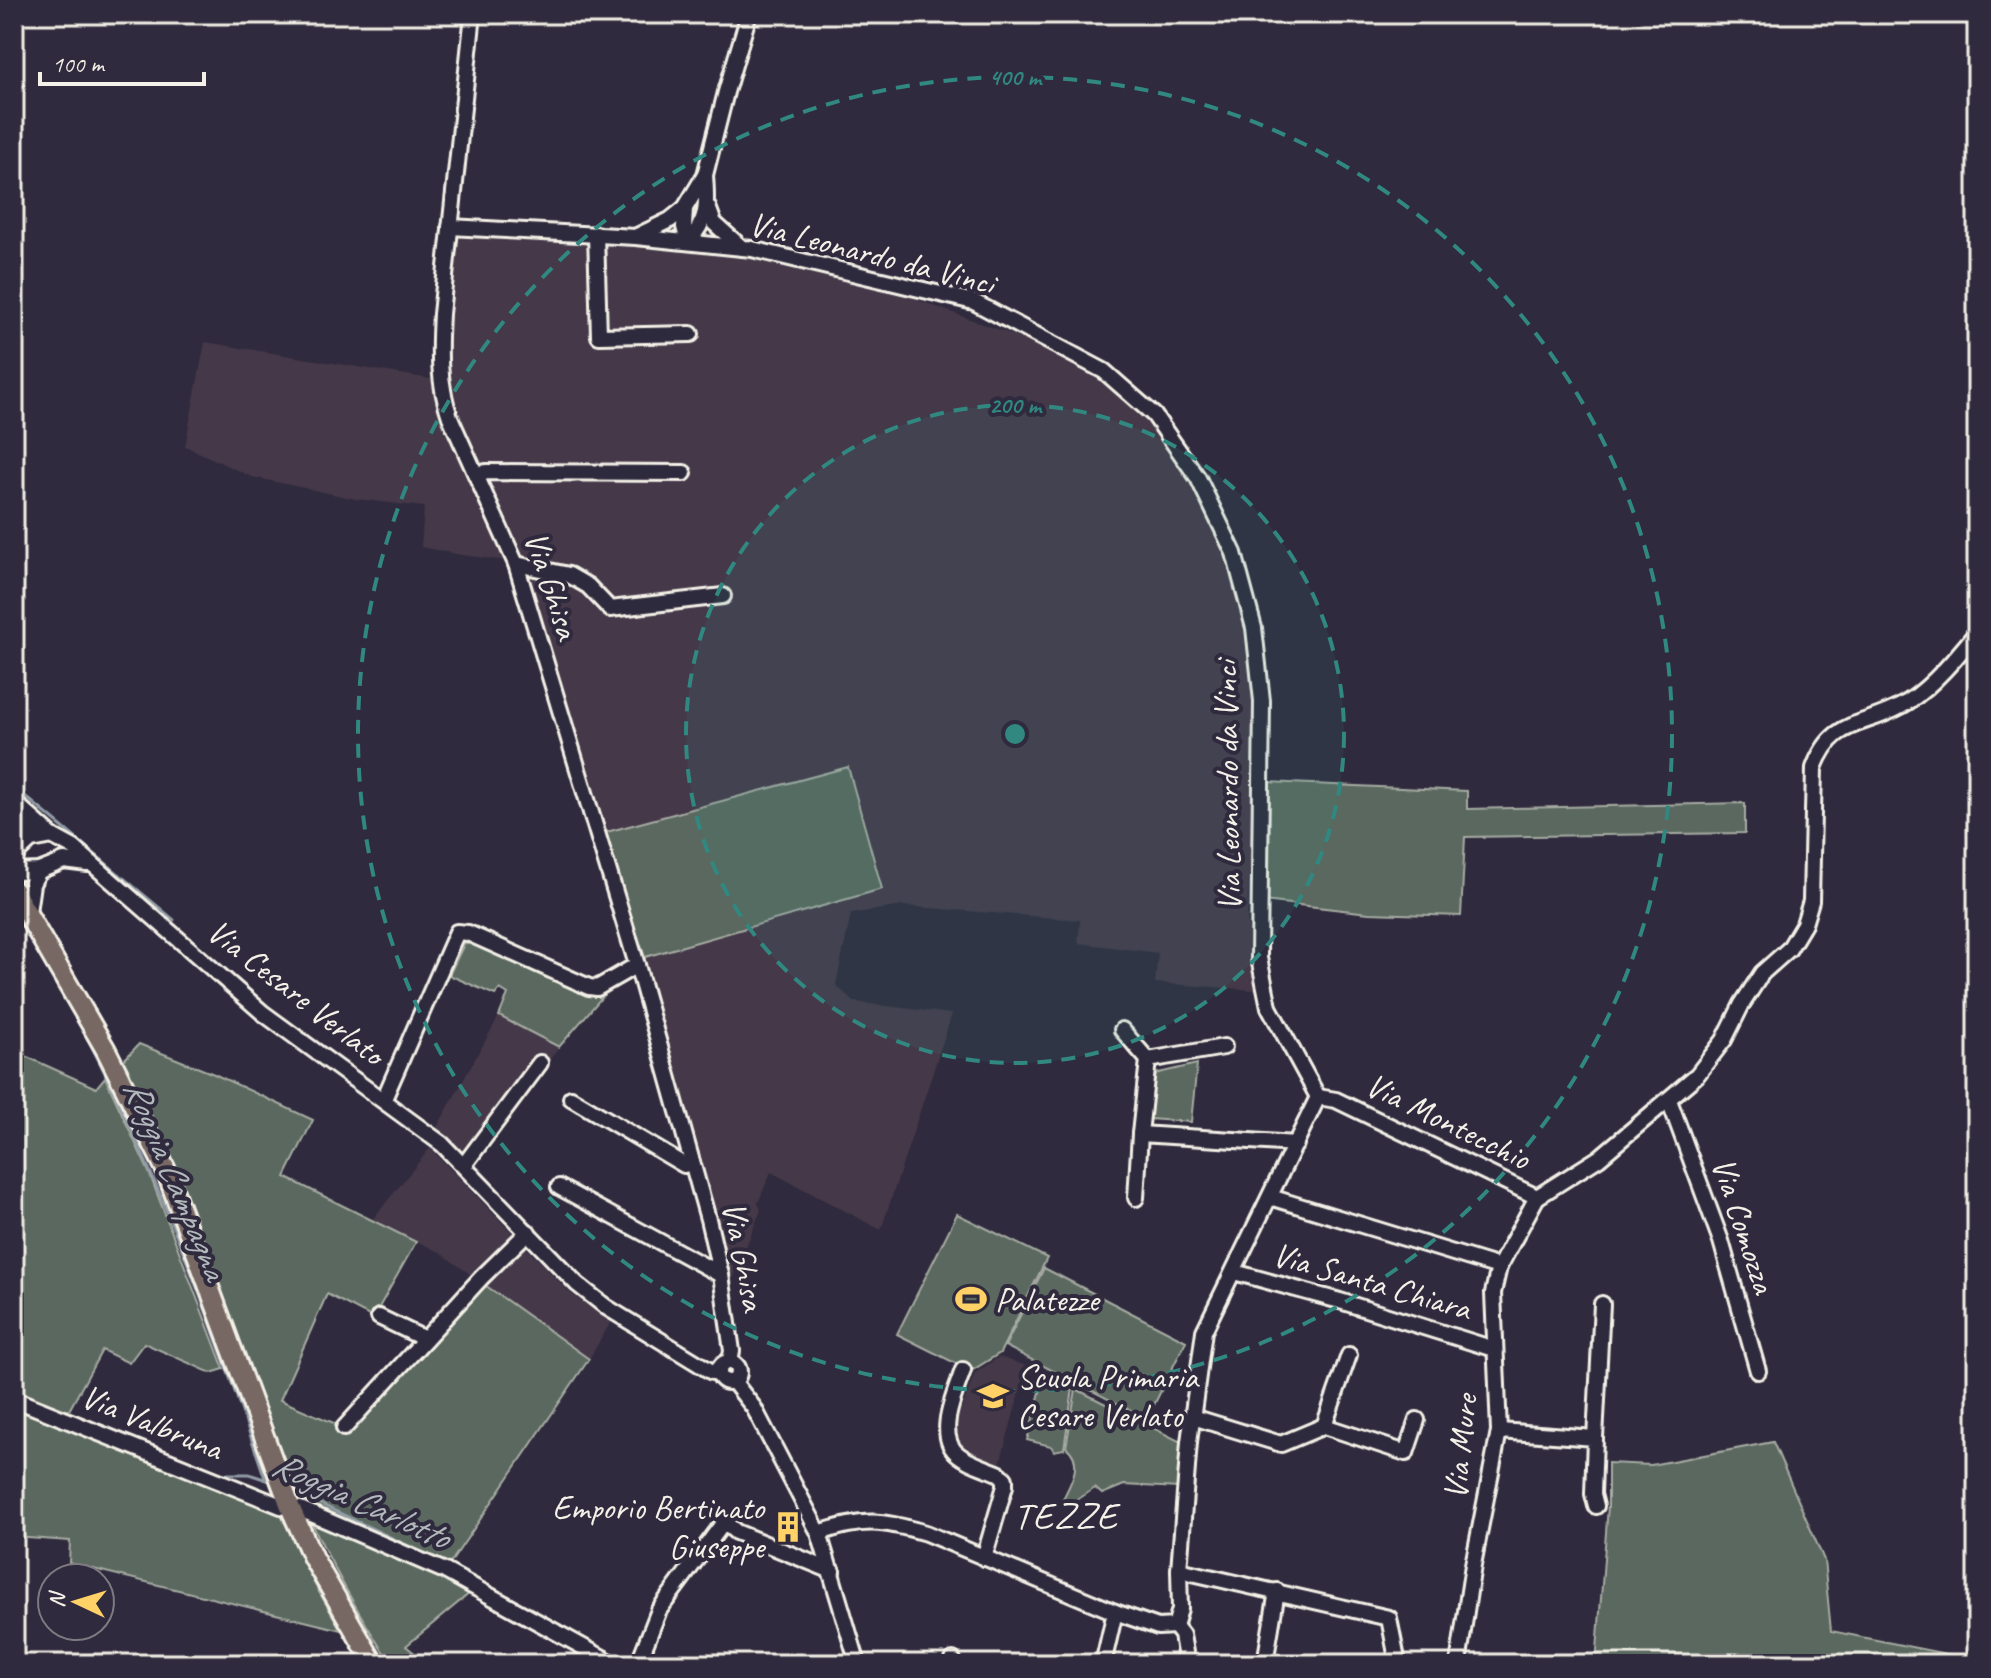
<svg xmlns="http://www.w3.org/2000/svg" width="1991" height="1678" viewBox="0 0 1991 1678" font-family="Caveat,sans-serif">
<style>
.built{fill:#443949}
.green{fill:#5a685e;stroke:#a7aca3;stroke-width:2}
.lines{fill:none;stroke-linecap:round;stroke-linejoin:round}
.stream{stroke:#919ca6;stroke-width:3}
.minor-casing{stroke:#f4f1e8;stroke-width:20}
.major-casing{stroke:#f4f1e8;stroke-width:24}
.minor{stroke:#2f2a3d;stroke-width:14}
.major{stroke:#776864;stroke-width:18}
.ring{fill:none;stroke:#318880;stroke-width:4;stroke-dasharray:14 10}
.labels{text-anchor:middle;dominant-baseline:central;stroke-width:8;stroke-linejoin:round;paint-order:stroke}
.street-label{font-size:34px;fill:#f4f1e8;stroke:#2f2a3d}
.poi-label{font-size:34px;fill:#f4f1e8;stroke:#2f2a3d;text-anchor:start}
.water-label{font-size:36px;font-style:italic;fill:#b2b8bc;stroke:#2f2a3d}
.quarter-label{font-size:38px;letter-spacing:2px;fill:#f4f1e8;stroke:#2f2a3d}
.centre{fill:#318880;stroke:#2f2a3d;stroke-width:4}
.ring-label{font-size:24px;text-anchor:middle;font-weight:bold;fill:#318880;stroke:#2f2a3d;stroke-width:8;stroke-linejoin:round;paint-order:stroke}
</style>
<rect width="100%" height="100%" fill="#2f2a3d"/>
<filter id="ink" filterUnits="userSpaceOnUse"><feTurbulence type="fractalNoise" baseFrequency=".0125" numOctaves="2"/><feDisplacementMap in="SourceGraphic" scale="16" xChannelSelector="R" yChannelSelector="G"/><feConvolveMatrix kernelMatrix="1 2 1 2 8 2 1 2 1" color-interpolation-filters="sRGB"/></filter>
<g filter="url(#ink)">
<!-- built -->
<g class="built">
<polygon points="456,237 627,242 697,248 762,259 849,279 896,292 1038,344 1092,372 1143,418 1183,470 1221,541 1243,621 1254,698 1253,809 1247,917 1256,990 1155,983 1158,953 1078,943 1080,920 903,906 851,914 836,985 854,1002 952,1014 881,1230 771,1172 758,1203 761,1210 732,1281 645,957 826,901 881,889 848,767 603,833 446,388 444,348"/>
<polygon points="205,342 431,379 438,413 498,534 508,561 461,555 421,547 424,507 356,499 252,477 185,446"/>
<polygon points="499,1016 559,1047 473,1164 435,1131"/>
<polygon points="430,1148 569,1292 611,1322 589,1359 439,1252 372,1220"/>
<polygon points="999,1357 1027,1366 999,1467 961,1450 955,1436 958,1418 975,1373"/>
</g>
<!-- green -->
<g class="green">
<polygon points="848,767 882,889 645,957 603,833"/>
<polygon points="1267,782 1467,791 1467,809 1745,803 1745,833 1465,837 1461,916 1369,913 1264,901"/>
<polygon points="466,940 590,995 602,997 559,1047 499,1016 508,994 500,989 495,995 449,975"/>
<path d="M139,1044L214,1074L313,1120L285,1177L416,1242L373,1318L327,1294L280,1400L343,1427L482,1283L589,1359L443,1574L471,1592L406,1646L428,1664H391C268,1477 213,1264 123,1061Z"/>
<polygon points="14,1051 96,1088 105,1077 148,1170 224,1369 211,1373 144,1343 129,1363 102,1350 66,1416 14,1392"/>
<polygon points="1197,1064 1191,1122 1149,1119 1154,1074"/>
<polygon points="957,1214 1047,1258 1000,1353 971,1371 897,1334"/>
<polygon points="1044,1268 1186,1341 1147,1419 1005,1346"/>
<polygon points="1045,1374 1073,1388 1064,1449 1054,1451 1051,1446 1027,1440"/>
<path d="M1076,1389L1183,1443L1179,1488L1124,1485L1102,1494L1095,1488L1066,1507L1062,1501C1070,1484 1085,1462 1066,1447Z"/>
<polygon points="14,1406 281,1515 314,1583 341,1630 69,1563 70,1541 14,1537"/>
<polygon points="1773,1442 1824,1560 1831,1631 1977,1660 1977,1664 1596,1664 1608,1506 1608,1463 1651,1465"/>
</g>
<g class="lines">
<!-- stream -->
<g class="stream">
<polyline points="14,787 174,920"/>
<path d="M14,913C41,958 70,1002 93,1049C163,1187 215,1332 265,1478"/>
<polyline points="219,1474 249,1474 273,1482"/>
<polyline points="291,1490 451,1566"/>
<polyline points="615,1657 630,1663"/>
</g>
<defs>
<g id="minor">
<path d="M473,14L441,314C439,350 438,383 450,417L516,564L637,965L708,1219L721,1275L732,1351L730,1361"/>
<polyline points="708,207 714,223 742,248"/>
<polyline points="450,227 636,237 752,249 974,302 1104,371 1154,415 1198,478 1234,553 1254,628 1262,701 1259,958 1269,1007 1318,1097"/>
<polyline points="596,234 599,336 691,334"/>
<polyline points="637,236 670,220 685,208"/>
<polyline points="688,242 684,227 685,208 705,175 726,92 749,14"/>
<path d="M688,242C709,219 707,205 705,175"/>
<polyline points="477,476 486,472 684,473"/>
<polyline points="516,564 569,575 588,586 610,609 723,596"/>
<polyline points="14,802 52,836 74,848 263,1013 442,1144 577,1284 606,1307 712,1372 718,1371"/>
<polyline points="14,827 44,834"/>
<polyline points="14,856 31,840 52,836"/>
<polyline points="14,872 39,871 64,861 88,864"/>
<polyline points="28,912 32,884 39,871"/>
<polyline points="1122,1030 1148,1060 1140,1134"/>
<polyline points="1148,1060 1224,1047"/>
<path d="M1318,1097L1336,1100L1537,1197L1599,1158L1697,1075L1724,1040L1742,1004L1762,973L1789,949L1804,924L1811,901L1814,768C1833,718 1861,728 1901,706C1928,692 1958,656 1977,632"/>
<polyline points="571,1098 684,1165 692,1163"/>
<polyline points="384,1099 457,932 468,933 589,987 597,988 637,965"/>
<polyline points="1669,1100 1721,1241 1758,1371"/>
<polyline points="464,1165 540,1063"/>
<polyline points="559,1187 721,1275"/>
<polyline points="1270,1197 1499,1267"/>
<polyline points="1136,1198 1140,1134 1296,1144"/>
<polyline points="1234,1272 1340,1301 1494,1349"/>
<polyline points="379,1317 425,1339"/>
<circle cx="729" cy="1372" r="10"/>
<path d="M963,1370C955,1394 934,1437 959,1455C970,1464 987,1468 1000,1474L1005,1479V1486L984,1558"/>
<polyline points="733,1381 754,1408 819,1533 858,1664"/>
<polyline points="14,1399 281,1506 300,1509 445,1571 614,1664"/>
<polyline points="1193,1417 1281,1444 1324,1426 1406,1453 1417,1420"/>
<polyline points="1324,1426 1349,1355"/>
<polyline points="344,1428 481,1278 528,1232"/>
<polyline points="1499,1431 1595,1438 1593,1494 1596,1506"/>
<polyline points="1595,1438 1602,1304"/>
<path d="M819,1533C863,1518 882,1520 926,1533L1115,1612L1158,1627L1175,1626"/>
<polyline points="1179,1570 1389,1618 1398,1664"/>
<polyline points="1175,1626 1180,1609 1179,1570 1189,1442 1204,1331 1318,1097"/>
<polyline points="1175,1626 1182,1635 1187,1664"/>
<polyline points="638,1664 659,1610 724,1522 736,1532 832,1571"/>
<polyline points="953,1664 953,1660"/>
<polyline points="1103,1664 1115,1612"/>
<polyline points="1267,1664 1265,1663 1277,1591"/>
<polyline points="1458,1664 1473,1565 1499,1431 1493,1293 1499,1267 1537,1197"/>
</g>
<polyline id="major" points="14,891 106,1050 165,1168 291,1509 313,1558 374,1664"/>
</defs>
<!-- minor casing -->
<use href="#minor" class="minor-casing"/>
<!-- major casing -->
<use href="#major" class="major-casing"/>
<!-- minor -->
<use href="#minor" class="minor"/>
<!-- major -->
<use href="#major" class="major"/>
</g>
</g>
<!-- distance rings -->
<circle cx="1015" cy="734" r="329" fill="#318880" fill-opacity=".12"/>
<g class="ring">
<circle cx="1015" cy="734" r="329"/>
<circle cx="1015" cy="734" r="657"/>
</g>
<!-- icons -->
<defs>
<symbol id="stadium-bare" viewBox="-9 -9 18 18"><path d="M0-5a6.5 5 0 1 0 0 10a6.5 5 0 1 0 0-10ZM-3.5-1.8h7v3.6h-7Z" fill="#ffd166" stroke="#2f2a3d" stroke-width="2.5" paint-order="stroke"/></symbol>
<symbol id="school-bare" viewBox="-9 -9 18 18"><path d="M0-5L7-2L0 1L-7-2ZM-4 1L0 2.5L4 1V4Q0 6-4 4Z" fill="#ffd166" stroke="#2f2a3d" stroke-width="2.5" paint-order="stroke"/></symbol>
<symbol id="building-bare" viewBox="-9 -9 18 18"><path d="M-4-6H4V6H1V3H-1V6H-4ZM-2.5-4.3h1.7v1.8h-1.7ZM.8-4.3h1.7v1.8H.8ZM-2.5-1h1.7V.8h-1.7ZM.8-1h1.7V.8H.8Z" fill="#ffd166" stroke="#2f2a3d" stroke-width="2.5" paint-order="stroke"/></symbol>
</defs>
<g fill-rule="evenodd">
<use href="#stadium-bare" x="949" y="1277" width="44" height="44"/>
<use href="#school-bare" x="971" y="1374" width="44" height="44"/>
<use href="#building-bare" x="766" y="1505" width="44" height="44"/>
</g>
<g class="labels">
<!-- street labels -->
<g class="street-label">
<text transform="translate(872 253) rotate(14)">Via Leonardo da Vinci</text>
<text transform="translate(552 585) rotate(72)">Via Ghisa</text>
<text transform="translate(1227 786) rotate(-91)">Via Leonardo da Vinci</text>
<text transform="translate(296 992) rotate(38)">Via Cesare Verlato</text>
<text transform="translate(1448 1121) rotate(26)">Via Montecchio</text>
<text transform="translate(1744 1225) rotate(72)">Via Comozza</text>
<text transform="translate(744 1256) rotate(79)">Via Ghisa</text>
<text transform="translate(1372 1281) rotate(16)">Via Santa Chiara</text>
<text transform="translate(152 1422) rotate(22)">Via Valbruna</text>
<text transform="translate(1460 1447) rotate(-84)">Via Mure</text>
</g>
<!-- poi labels -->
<g class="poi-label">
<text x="995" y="1299">Palatezze</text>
<text x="1017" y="1376">Scuola Primaria<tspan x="1017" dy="39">Cesare Verlato</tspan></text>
<text x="764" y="1507" text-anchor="end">Emporio Bertinato<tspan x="764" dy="39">Giuseppe</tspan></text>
</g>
<!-- water labels -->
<g class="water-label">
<text transform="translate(176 1179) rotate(67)">Roggia Campagna</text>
<text transform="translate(361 1500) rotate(24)">Roggia Carlotto</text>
</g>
<!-- quarter labels -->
<g class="quarter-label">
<text x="1066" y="1515">TEZZE</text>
</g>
</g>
<circle cx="1015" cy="734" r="12" class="centre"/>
<g class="ring-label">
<text x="1015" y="85">400 m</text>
<text x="1015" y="413">200 m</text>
</g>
<!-- margin -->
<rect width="1991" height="1678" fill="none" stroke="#2f2a3d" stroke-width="48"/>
<rect x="24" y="24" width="1943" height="1630" fill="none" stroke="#f4f1e8" stroke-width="3" filter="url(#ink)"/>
<!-- north arrow -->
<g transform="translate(76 1602) rotate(274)"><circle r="38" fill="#2f2a3d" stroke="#7e7a81" stroke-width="2"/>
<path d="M0-6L14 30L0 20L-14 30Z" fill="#ffd166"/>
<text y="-12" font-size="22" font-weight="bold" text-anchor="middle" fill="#f4f1e8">N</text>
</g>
<!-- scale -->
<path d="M40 72v12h164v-12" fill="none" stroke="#f4f1e8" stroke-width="4"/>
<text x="52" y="72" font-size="24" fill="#f4f1e8" stroke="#2f2a3d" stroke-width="6" paint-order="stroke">100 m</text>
</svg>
